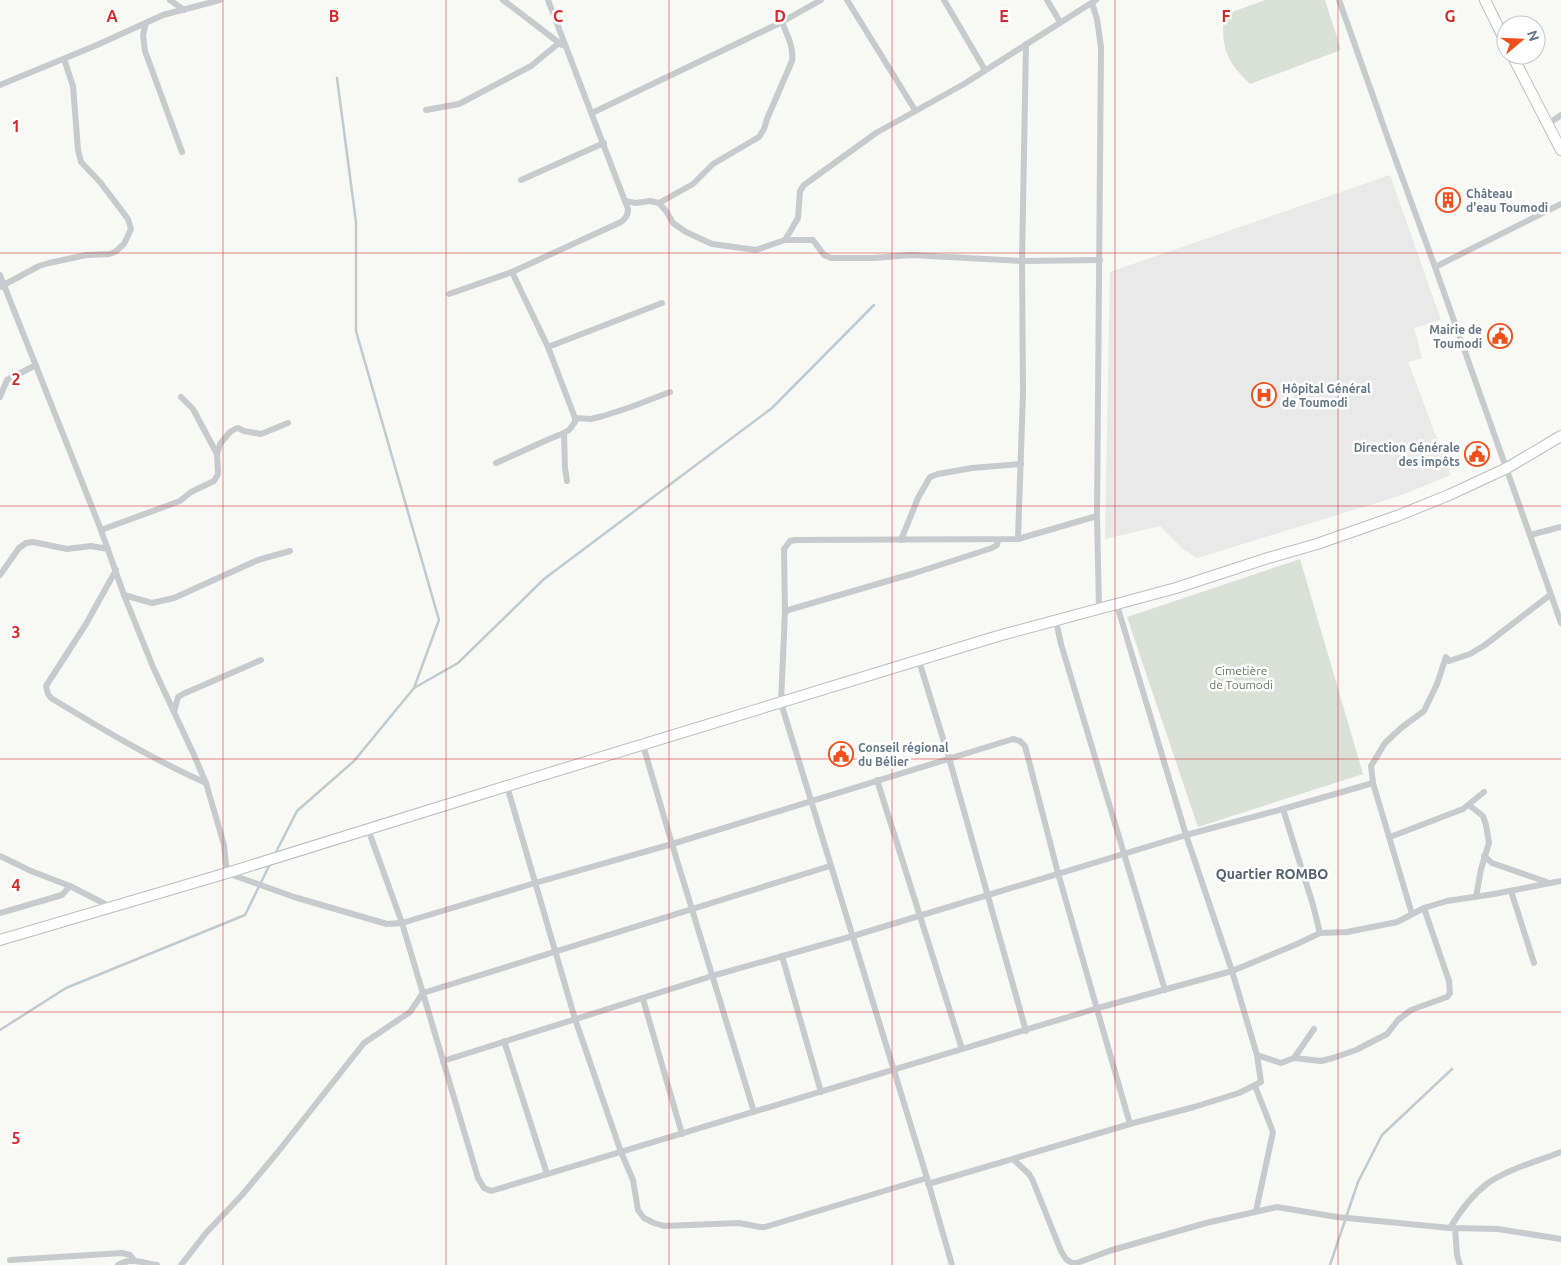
<svg xmlns="http://www.w3.org/2000/svg" width="1561" height="1265" viewBox="0 0 1561 1265" font-family="Ubuntu,sans-serif">
<style>
.built{fill:#e8e9e8}
.green{fill:#d9e0d5}
.lines{fill:none;stroke-linecap:round;stroke-linejoin:round}
.stream{stroke:#c0cbd0;stroke-width:2.5}
.primary-casing{stroke:#babec2;stroke-width:12}
.minor{stroke:#c7cbce;stroke-width:6}
.primary{stroke:#fff;stroke-width:10}
.grid{fill:none;stroke:#d62828;stroke-width:1;stroke-opacity:0.55}
.labels{text-anchor:middle;dominant-baseline:central;stroke-width:5;stroke-linejoin:round;paint-order:stroke}
.poi-label{font-size:12px;font-weight:bold;fill:#647888;stroke:#fff;text-anchor:start}
.park-label{font-size:12px;fill:#657960;stroke:#fff}
.neighbourhood-label{font-size:14px;font-weight:bold;fill:#53616c;stroke:#fff}
.grid-label{font-size:16px;text-anchor:middle;font-weight:bold;fill:#d62828;stroke:#fff;stroke-width:5;stroke-linejoin:round;paint-order:stroke}
</style>
<rect width="100%" height="100%" fill="#f8f8f4"/>
<!-- built -->
<polygon class="built" points="1390,175 1441,320 1414,328 1422,358 1408,362 1451,475 1399,496 1197,558 1183,549 1160,526 1105,539 1110,272"/>
<!-- green -->
<g class="green">
<path d="M1265,0H1325L1341,50L1250,84C1226,61 1221,48 1224,15Z"/>
<polygon points="1300,559 1363,774 1198,827 1127,617"/>
</g>
<g class="lines">
<!-- stream -->
<g class="stream">
<polyline points="414,688 458,663 544,579 772,408 874,305"/>
<polyline points="275,854 297,811 354,761 414,688 439,620 356,331 356,222 337,78"/>
<polyline points="0,1030 66,988 245,915 270,864"/>
<polyline points="1330,1265 1358,1182 1382,1135 1452,1069"/>
</g>
<defs>
<g id="primary">
<polyline points="1485,0 1506,43"/>
<polyline points="1512,55 1561,150"/>
<polyline points="0,940 227,873 507,786 998,636 1176,588 1268,558 1317,544 1397,516 1449,495 1507,468 1561,436"/>
</g>
</defs>
<!-- primary casing -->
<use href="#primary" class="primary-casing"/>
<!-- minor -->
<g class="minor">
<polyline points="170,0 184,10"/>
<polyline points="503,0 562,45"/>
<polyline points="847,0 915,110"/>
<polyline points="944,0 985,70"/>
<polyline points="1047,0 1060,22"/>
<polyline points="1339,0 1391,147 1435,267 1561,623"/>
<polyline points="1092,3 1097,19 1101,47 1097,516 1099,608"/>
<polyline points="146,23 143,35 145,51 182,152"/>
<polyline points="0,85 97,45 163,15 220,0"/>
<polyline points="426,110 459,104 531,66 559,43"/>
<polyline points="592,113 782,22 821,0"/>
<polyline points="1548,124 1561,115"/>
<polyline points="521,180 604,143"/>
<polyline points="625,201 636,203 650,201 659,203 666,211 673,223 686,232 712,244 756,250 785,240 813,240 824,255 831,258 874,258 911,255 1022,261 1100,260"/>
<path d="M659,203L693,184L713,164L759,137L764,129L767,119L792,61C794,47 787,35 782,22"/>
<polyline points="785,240 798,218 800,191 804,185 876,133 964,84 1096,0"/>
<polyline points="1435,267 1561,204"/>
<polyline points="0,275 101,530 124,595 153,667 194,755 206,783 224,845 227,873 294,897 387,924 402,923 535,883 672,844 1013,739 1020,741 1025,746 1058,873 1130,1124"/>
<polyline points="0,287 39,266 49,263 86,255 109,254 115,252 124,244 131,229 128,219 100,182 81,162 78,150 73,86 64,59"/>
<path d="M449,294L512,272L621,222C626,218 628,215 628,209L548,0"/>
<polyline points="548,347 662,303"/>
<polyline points="0,397 7,380 36,365"/>
<polyline points="181,397 193,409 217,454"/>
<polyline points="575,418 591,419 603,416 631,407 670,392"/>
<polyline points="564,433 565,468 567,481"/>
<polyline points="496,463 547,440 564,433 569,430 575,422 575,418 548,347 512,272"/>
<polyline points="101,530 180,501 191,492 214,481 218,474 217,454 220,444 230,432 235,429 238,428 244,431 261,434 288,423"/>
<polyline points="1530,535 1561,527"/>
<polyline points="1018,539 1023,393 1022,261 1026,44"/>
<polyline points="901,540 918,498 930,477 938,474 972,468 1021,464"/>
<path d="M116,570L86,624L46,686L48,694L51,698C102,729 152,759 206,783"/>
<polyline points="0,575 19,548 26,543 33,542 67,549 91,546 108,549"/>
<polyline points="124,595 152,603 174,598 258,560 290,551"/>
<polyline points="785,611 915,573 992,548 997,545 998,540"/>
<polyline points="1056,621 1061,644 1165,990"/>
<polyline points="919,661 949,758 1026,1031"/>
<polyline points="174,712 178,697 183,694 261,660"/>
<polyline points="643,745 672,844 754,1112"/>
<polyline points="877,780 962,1049"/>
<polyline points="507,786 575,1019 621,1152 633,1180 638,1210 644,1218 654,1223 664,1226 739,1223 760,1227 765,1227 927,1178"/>
<polyline points="1469,805 1483,816 1486,825 1489,843 1481,869 1476,897"/>
<polyline points="1283,809 1313,905 1320,933"/>
<polyline points="368,829 402,923 478,1178 484,1188 491,1191 1098,1008 1232,971 1297,944 1320,933 1347,932 1397,922 1424,908 1447,901 1494,894 1561,881"/>
<polyline points="1390,837 1463,809 1484,792"/>
<polyline points="0,856 31,871 70,886 111,907"/>
<polyline points="1484,856 1492,863 1547,882"/>
<polyline points="1511,891 1534,963"/>
<polyline points="0,913 62,895 70,886"/>
<polyline points="1412,914 1373,783 1371,766 1385,743 1401,728 1424,711 1437,684 1446,657 1449,661 1470,654 1485,645 1550,595"/>
<polyline points="782,956 821,1092"/>
<polyline points="643,999 682,1134"/>
<polyline points="504,1041 547,1174"/>
<polyline points="1257,1055 1281,1063 1294,1058 1321,1061 1333,1058 1356,1050 1387,1034 1398,1020 1411,1010 1447,997 1450,993 1449,981 1424,908"/>
<polyline points="1294,1058 1314,1029"/>
<polyline points="443,1061 712,976 853,936 1186,835 1283,809 1373,783"/>
<polyline points="1255,1086 1273,1132 1256,1211"/>
<polyline points="1013,1159 1029,1174 1033,1181 1061,1251 1066,1259 1072,1263 1077,1263 1109,1251 1206,1223 1277,1207 1337,1217 1450,1228 1498,1229 1561,1239"/>
<polyline points="928,1184 1130,1124 1194,1107 1239,1093 1261,1082 1257,1055 1232,971 1186,835 1117,605"/>
<path d="M1450,1228C1460,1211 1472,1195 1488,1183C1508,1169 1538,1161 1561,1152"/>
<polyline points="1455,1228 1457,1255 1460,1265"/>
<polyline points="10,1260 122,1253 130,1255 134,1260"/>
<path d="M118,1265C131,1257 143,1263 157,1265"/>
<polyline points="181,1265 206,1233 242,1195 277,1153 364,1043 410,1012 423,993 830,866"/>
<polyline points="952,1265 927,1178 781,703 785,611 784,549 790,541 796,540 1018,539 1097,516"/>
</g>
<!-- primary -->
<use href="#primary" class="primary"/>
</g>
<!-- grid -->
<path class="grid" d="M223,0V1265M446,0V1265M669,0V1265M892,0V1265M1115,0V1265M1338,0V1265M0,253H1561M0,506H1561M0,759H1561M0,1012H1561"/>
<!-- icons -->
<defs>
<symbol id="building-ring" viewBox="-11 -11 22 22"><circle r="9.5" fill="#fff" stroke="#f14f1b" stroke-width="1.5"/><path d="M-4-6H4V6H1V3H-1V6H-4ZM-2.5-4.3h1.7v1.8h-1.7ZM.8-4.3h1.7v1.8H.8ZM-2.5-1h1.7V.8h-1.7ZM.8-1h1.7V.8H.8Z" fill="#f14f1b"/></symbol>
<symbol id="civic-ring" viewBox="-11 -11 22 22"><circle r="9.5" fill="#fff" stroke="#f14f1b" stroke-width="1.5"/><path d="M-.6-6.5H3V-4.5H.6V-3L4-1V1h2V6H-6V1h2V-1L-.6-3ZM-1.2 2.5V6h2.4V2.5Z" fill="#f14f1b"/></symbol>
<symbol id="hospital-ring" viewBox="-11 -11 22 22"><circle r="9.5" fill="#fff" stroke="#f14f1b" stroke-width="1.5"/><path d="M-5-5h3v3.5h4V-5h3V5h-3V1.5h-4V5h-3Z" fill="#f14f1b"/></symbol>
</defs>
<g fill-rule="evenodd">
<use href="#building-ring" x="1434" y="186" width="28" height="28"/>
<use href="#civic-ring" x="1486" y="322" width="28" height="28"/>
<use href="#hospital-ring" x="1250" y="381" width="28" height="28"/>
<use href="#civic-ring" x="1463" y="440" width="28" height="28"/>
<use href="#civic-ring" x="827" y="740" width="28" height="28"/>
</g>
<g class="labels">
<!-- poi labels -->
<g class="poi-label">
<text x="1466" y="193">Château<tspan x="1466" dy="14">d'eau Toumodi</tspan></text>
<text x="1482" y="329" text-anchor="end">Mairie de<tspan x="1482" dy="14">Toumodi</tspan></text>
<text x="1282" y="388">Hôpital Général<tspan x="1282" dy="14">de Toumodi</tspan></text>
<text x="1460" y="447" text-anchor="end">Direction Générale<tspan x="1460" dy="14">des impôts</tspan></text>
<text x="858" y="747">Conseil régional<tspan x="858" dy="14">du Bélier</tspan></text>
</g>
<!-- park labels -->
<g class="park-label">
<text x="1241" y="670">Cimetière<tspan x="1241" dy="14">de Toumodi</tspan></text>
</g>
<!-- neighbourhood labels -->
<g class="neighbourhood-label">
<text x="1272" y="874">Quartier ROMBO</text>
</g>
</g>
<g class="grid-label">
<text x="112" y="22">A</text>
<text x="334" y="22">B</text>
<text x="558" y="22">C</text>
<text x="780" y="22">D</text>
<text x="1004" y="22">E</text>
<text x="1226" y="22">F</text>
<text x="1450" y="22">G</text>
<text x="16" y="132">1</text>
<text x="16" y="385">2</text>
<text x="16" y="638">3</text>
<text x="16" y="891">4</text>
<text x="16" y="1144">5</text>
</g>
<!-- north arrow -->
<g transform="translate(1521 40) rotate(71)"><circle r="24" fill="#ffffff" stroke="#c1c9cf"/>
<path d="M0-4L9 19L0 12L-9 19Z" fill="#f14f1b"/>
<text y="-8" font-size="14" font-weight="bold" text-anchor="middle" fill="#647888">N</text>
</g>
</svg>
